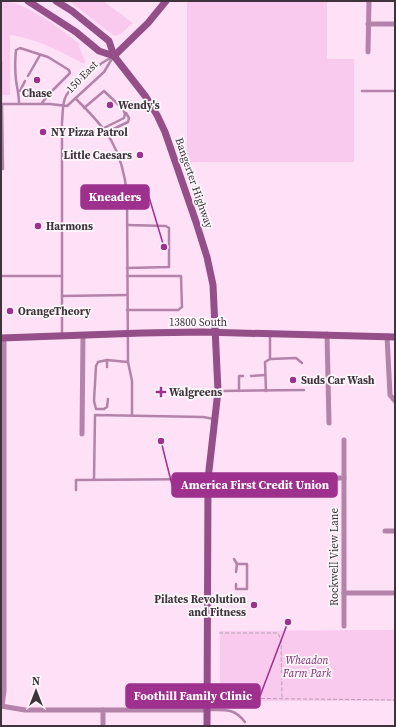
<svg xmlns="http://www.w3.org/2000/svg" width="396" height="727" viewBox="0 0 396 727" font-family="'Source Serif 4',serif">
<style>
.green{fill:#f9c9ee}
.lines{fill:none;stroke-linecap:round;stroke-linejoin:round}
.path{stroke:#b8a2b3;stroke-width:1;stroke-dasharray:4 2;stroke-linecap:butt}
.lane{stroke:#b383a9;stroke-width:2.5}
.street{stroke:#b383a9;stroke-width:5}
.secondary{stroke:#944f88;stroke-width:7}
.poi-dot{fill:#9e308e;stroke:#fcf7fb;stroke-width:1.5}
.labels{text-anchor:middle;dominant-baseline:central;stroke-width:3.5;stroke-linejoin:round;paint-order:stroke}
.street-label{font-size:11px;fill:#3f343d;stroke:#fcf7fb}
.poi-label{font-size:11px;font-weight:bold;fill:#3f343d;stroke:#fcf7fb;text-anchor:start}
.park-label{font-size:11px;font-style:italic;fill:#7e2b72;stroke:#fcf7fb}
.leader{fill:none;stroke:#9e308e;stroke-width:1.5}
.callout-dot{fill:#9e308e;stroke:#fcf7fb;stroke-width:1.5}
.callout{fill:#9e308e;stroke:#9e308e;stroke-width:1.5}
.callout-label{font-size:12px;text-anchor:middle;font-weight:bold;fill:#fff}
</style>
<rect width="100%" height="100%" fill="#fee1f7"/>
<!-- green -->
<g class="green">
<path d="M1,1C26,1 60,29 80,44L79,47L85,61L84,64C60,51 38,39 10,35V95H1Z"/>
<polygon points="69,1 103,1 133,23 123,32 116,36 113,35"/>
<polygon points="187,1 327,1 327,59 354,59 354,162 187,162"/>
<polygon points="395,630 395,701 220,701 220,631"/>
</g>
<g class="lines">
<!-- path -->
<g class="path">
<polyline points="219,633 278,633 281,640 282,698"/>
<polyline points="219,698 395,700"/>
</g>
<!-- lane -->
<g class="lane">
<polyline points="1,62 1,104"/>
<polyline points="28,76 40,55"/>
<polyline points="20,91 25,81"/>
<polyline points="362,91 395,91"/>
<path d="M76,99C108,130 122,149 127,194L128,362L132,381V415"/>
<path d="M19,103C19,95 17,88 16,80C15,71 15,60 16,50L20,48L48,57L69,70L70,73L48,95L42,103"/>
<polyline points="84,108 104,91 123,109 125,114 124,118 104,128"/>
<polyline points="107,132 128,122 129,118 126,113"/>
<polyline points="1,169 3,169 2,104 50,104 67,106 104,72 113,57"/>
<polyline points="127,225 166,226 169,228 169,267 127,268"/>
<polyline points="1,276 62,276"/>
<polyline points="127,276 181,276 182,307 178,310 127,310"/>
<polyline points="62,296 127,295"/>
<path d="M62,336V122C63,114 62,103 66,96C72,84 99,64 112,57"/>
<polyline points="270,359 296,358 302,363"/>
<polyline points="107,360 128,362"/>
<polyline points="107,367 107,360 98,362 96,366 94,401 96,409 104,409 107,407 108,399"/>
<polyline points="251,376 265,375"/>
<polyline points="219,391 304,390"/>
<polyline points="239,391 239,376 243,376"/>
<polyline points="266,391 265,362 270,359 270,334"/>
<polyline points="94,480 95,415 203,417 214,419"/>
<polyline points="76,490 76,480 207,479"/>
<polyline points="234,559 237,564 236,572"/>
<polyline points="236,584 236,589 247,589 247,564 237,564"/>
<path d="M209,710C226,710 234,708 245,722"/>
</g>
<!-- street -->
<g class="street">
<polyline points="368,24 395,24"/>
<polyline points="368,52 369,1"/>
<polyline points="327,334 329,423"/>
<polyline points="387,336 390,395 395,401"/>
<polyline points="82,434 83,335"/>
<polyline points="344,440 344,626"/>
<polyline points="208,479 344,478"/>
<polyline points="385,531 395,531"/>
<polyline points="344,593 395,593"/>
<polyline points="1,706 25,710 208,710"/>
<polyline points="2,706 4,691 4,338"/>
<polyline points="103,726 103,710"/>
</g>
<!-- secondary -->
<g class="secondary">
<polyline points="28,1 76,32 99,51 114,56"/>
<polyline points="56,1 72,11 109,41 114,56 146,97 157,115 165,132 196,222 207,257 213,285 218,391 208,479 207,726"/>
<polyline points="114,56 148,23 166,1"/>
<polyline points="1,338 142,333 203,332 395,337"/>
</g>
</g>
<!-- markers -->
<g class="poi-dot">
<circle cx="37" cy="80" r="4"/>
<circle cx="110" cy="105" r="4"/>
<circle cx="43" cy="132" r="4"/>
<circle cx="140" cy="155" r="4"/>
<circle cx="38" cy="226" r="4"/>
<circle cx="10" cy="311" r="4"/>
<circle cx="293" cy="380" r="4"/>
<path d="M159 386h4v4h4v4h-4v4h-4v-4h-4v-4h4z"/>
<circle cx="254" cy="605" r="4"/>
</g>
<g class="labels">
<!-- street labels -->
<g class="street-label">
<text transform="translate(82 77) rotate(-46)">150 East</text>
<text transform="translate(194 183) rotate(71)">Bangerter Highway</text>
<text x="198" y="322">13800 South</text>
<text transform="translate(334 557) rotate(-90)">Rockwell View Lane</text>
</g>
<!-- poi labels -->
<g class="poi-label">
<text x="37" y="93" text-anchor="middle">Chase</text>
<text x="118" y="105">Wendy's</text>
<text x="51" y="132">NY Pizza Patrol</text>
<text x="132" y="155" text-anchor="end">Little Caesars</text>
<text x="46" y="226">Harmons</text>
<text x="18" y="311">OrangeTheory</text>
<text x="301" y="380">Suds Car Wash</text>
<text x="169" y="392">Walgreens</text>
<text x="246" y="599" text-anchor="end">Pilates Revolution<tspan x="246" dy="13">and Fitness</tspan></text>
</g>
<!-- park labels -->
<g class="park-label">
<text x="307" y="660">Wheadon<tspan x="307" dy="13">Farm Park</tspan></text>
</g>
</g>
<!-- callouts -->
<path class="leader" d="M164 247L149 197M161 441L172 485M288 622L260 696"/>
<g class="callout-dot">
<circle cx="164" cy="247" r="4"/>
<circle cx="161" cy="441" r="4"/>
<circle cx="288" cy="622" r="4"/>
</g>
<g class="callout">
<rect x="81" y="185" width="68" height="24" rx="4"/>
<rect x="172" y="473" width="165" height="24" rx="4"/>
<rect x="126" y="684" width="134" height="24" rx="4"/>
</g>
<g class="callout-label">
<text x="115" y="201">Kneaders</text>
<text x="255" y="489">America First Credit Union</text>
<text x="193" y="700">Foothill Family Clinic</text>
</g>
<!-- border -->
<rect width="396" height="727" fill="none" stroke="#3f343d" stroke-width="4"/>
<!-- north arrow -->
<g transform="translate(36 691)" stroke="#fcf7fb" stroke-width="3" paint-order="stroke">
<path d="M0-3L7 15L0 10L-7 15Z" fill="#3f343d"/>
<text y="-6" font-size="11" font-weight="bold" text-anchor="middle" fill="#3f343d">N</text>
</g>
</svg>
